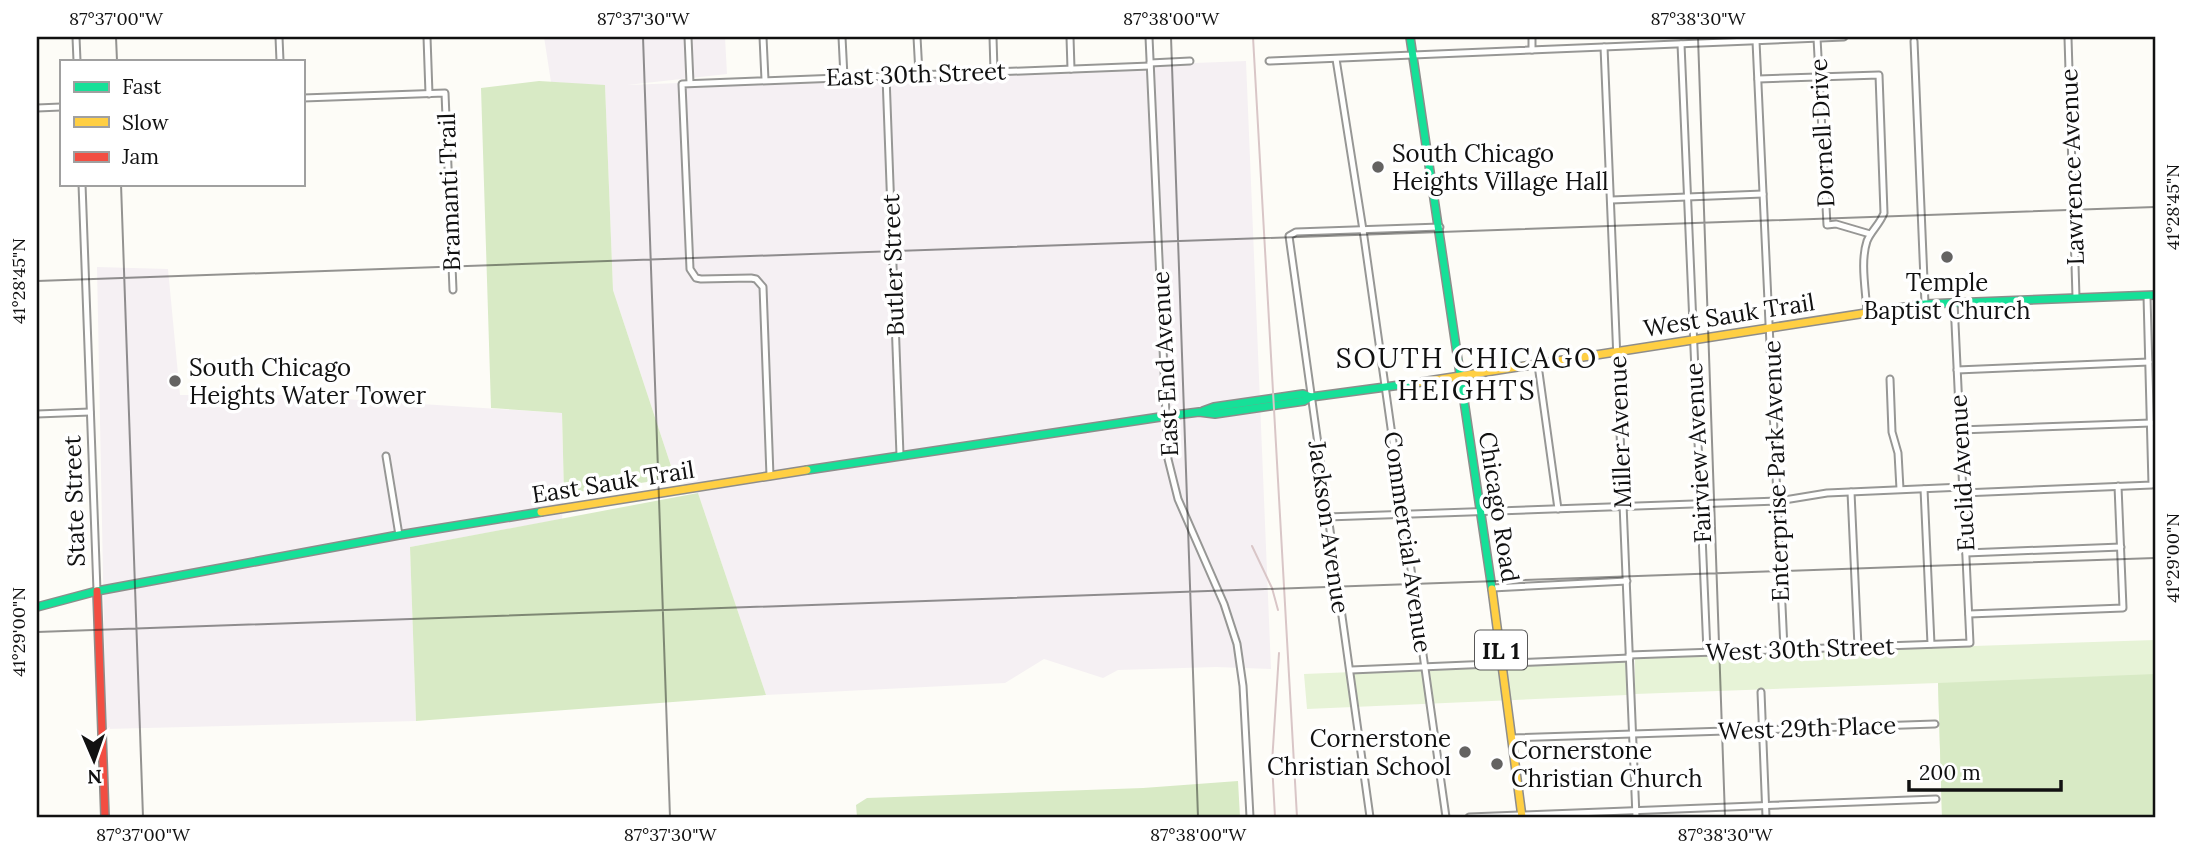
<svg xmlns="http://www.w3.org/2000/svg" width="2192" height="854" viewBox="0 0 2192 854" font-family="Lora,serif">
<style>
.industrial{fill:#f5f0f3}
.green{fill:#e7f3d7}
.forest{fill:#d8eac5}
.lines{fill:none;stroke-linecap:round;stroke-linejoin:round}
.street-casing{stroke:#979795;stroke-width:9}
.fast-casing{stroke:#8e8d8b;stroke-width:10}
.slow-casing{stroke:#8e8d8b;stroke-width:10}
.jam-casing{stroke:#8e8d8b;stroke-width:10}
.street{stroke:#fffffe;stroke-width:5}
.fast{stroke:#16e098;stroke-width:7}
.slow{stroke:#ffcf43;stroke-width:7}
.jam{stroke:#f24e42;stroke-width:7}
.rail{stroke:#d9c6c7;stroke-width:2}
.ticks{fill:none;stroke:#111;stroke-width:2;stroke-opacity:0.45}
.poi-dot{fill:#646362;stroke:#fff;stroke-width:2.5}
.labels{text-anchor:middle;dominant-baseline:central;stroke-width:7;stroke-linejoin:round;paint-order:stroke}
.shield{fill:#fff;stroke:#585858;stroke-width:2}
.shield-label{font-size:23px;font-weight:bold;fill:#111}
.street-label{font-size:24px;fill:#111;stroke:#fff}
.poi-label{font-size:24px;fill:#111;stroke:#fff;text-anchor:start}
.quarter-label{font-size:28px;letter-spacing:2px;fill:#111;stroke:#fff}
.neatline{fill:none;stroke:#111;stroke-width:2.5}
.ticks-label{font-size:18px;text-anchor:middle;fill:#111}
</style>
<rect width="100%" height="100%" fill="#fdfcf7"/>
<!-- industrial -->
<g class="industrial">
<polygon points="544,37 725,37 727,74 627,85 1246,61 1271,669 1216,667 1118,670 1103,678 1044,659 1005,683 766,695 698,493 675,478 613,290 605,86 551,82"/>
<polygon points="97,267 168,269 180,395 283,395 562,413 564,494 562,519 410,547 416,721 106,729"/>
</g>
<!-- green -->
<g class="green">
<polygon points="2155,640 2155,817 1942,817 1938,683 1635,694 1635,659 1640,657"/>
<polygon points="1626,661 1627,695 1307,709 1304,674"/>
</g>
<!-- forest -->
<g class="forest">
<polygon points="539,81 605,85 613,290 675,478 564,494 562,413 491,408 481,88"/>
<polygon points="698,493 766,695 416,721 410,547"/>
<polygon points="2155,674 2155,817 2079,817 2073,815 2066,817 1942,817 1938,683"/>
<polygon points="1238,781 1240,817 857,817 856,805 867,798 1143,788"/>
</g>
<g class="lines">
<defs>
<g id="street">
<polyline points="76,37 77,61"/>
<polyline points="279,37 280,61"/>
<polyline points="427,37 429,94"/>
<polyline points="688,37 690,83"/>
<polyline points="763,37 765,80"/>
<polyline points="842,37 844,77"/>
<polyline points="917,37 919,74"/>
<polyline points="993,37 994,71"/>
<polyline points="1070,37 1071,69"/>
<polyline points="1149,37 1168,459 1178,499 1224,604 1237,644 1243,686 1250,817"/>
<polyline points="1532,37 1532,50"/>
<polyline points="1817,38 1827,225 1836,224 1870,234"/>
<polyline points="2068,38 2076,297"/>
<polyline points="1756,41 1784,649"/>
<polyline points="1914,41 1925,304"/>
<polyline points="1681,44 1707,652"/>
<polyline points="1604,47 1636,817"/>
<polyline points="1336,59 1363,230 1446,817"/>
<polyline points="1269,61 1844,37"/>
<polyline points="1150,63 1190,61"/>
<polyline points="886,76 900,455"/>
<path d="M1758,79L1879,75L1884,213C1880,224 1871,231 1867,241C1860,262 1866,291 1867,313"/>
<polyline points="303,98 445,93 453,290"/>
<polyline points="37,108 61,107"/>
<polyline points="82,184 97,591"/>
<polyline points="1611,200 1763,194"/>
<polyline points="1538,365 1558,509"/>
<polyline points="1957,370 2149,362"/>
<polyline points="1890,379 1892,432 1898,453 1900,489"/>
<polyline points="37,414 90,412"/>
<polyline points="1960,430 2151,423"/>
<polyline points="386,456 399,535"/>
<polyline points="770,476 763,287 756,279 751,278 701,279 696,278 690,269 682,84 1150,66"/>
<polyline points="1924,489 1931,644"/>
<polyline points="1851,492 1858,647"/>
<polyline points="1963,493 2152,485 2147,296"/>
<polyline points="1327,517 1778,501 1827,493 1963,487"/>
<polyline points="1966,553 2121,547"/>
<polyline points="1492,588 1627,581"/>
<polyline points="1969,614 2123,608 2118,486"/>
<polyline points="1629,655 1970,643 1954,302"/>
<polyline points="1351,670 1630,658"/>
<polyline points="1761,692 1766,817"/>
<polyline points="1512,738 1935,724"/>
<polyline points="1370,817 1289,236 1296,232 1440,227"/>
<polyline points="1469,817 1936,799"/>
</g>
<g id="fast">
<polyline points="1410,37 1492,589"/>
<polyline points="1879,311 1925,304 2155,295"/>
<polyline points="1203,411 1214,407 1303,394 1311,397"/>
<polyline points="807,470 1167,416 1199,412 1215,414 1304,401 1311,397 1415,383"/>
<polyline points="37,607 97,591 399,535 541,512"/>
</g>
<g id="slow">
<polyline points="1415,383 1879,311"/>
<polyline points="541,512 807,470"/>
<polyline points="1492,589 1522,817"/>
</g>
<polyline id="jam" points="97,591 105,817"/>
</defs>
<!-- street casing -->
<use href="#street" class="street-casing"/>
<!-- fast casing -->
<use href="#fast" class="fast-casing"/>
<!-- slow casing -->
<use href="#slow" class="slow-casing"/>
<!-- jam casing -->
<use href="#jam" class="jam-casing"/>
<!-- street -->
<use href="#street" class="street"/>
<!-- fast -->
<use href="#fast" class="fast"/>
<!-- slow -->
<use href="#slow" class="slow"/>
<!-- jam -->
<use href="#jam" class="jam"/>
<!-- rail -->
<g class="rail">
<polyline points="1253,37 1297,817"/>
<polyline points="1252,546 1272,588 1278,610"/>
<polyline points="1275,817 1272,763 1279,653"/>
</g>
</g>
<!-- ticks -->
<path class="ticks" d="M116,37L117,61M643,37L670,817M1171,37L1198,817M1698,37L1725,817M121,184L143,817M37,281L2155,207M37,632L2155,558"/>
<!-- markers -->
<g class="poi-dot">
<circle cx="1378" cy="167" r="7"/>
<circle cx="1947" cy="257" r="7"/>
<circle cx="175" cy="381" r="7"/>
<circle cx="1465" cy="752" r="7"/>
<circle cx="1497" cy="764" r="7"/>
</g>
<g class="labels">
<!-- shield labels -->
<rect class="shield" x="1475" y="630.5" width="52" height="39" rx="5"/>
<g class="shield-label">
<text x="1501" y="650">IL 1</text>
</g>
<!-- street labels -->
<g class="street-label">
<text transform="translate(916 74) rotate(-2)">East 30th Street</text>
<text transform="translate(1822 133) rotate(-93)">Dornell Drive</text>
<text transform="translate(2072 167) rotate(-92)">Lawrence Avenue</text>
<text transform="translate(449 192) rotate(-92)">Bramanti Trail</text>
<text transform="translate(893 265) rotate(-92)">Butler Street</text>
<text transform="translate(1729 315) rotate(-9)">West Sauk Trail</text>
<text transform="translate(1165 364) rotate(-93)">East End Avenue</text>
<text transform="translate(1620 432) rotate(-92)">Miller Avenue</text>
<text transform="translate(1698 453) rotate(-93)">Fairview Avenue</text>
<text transform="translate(1776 471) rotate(-92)">Enterprise Park Avenue</text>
<text transform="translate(1962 473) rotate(-93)">Euclid Avenue</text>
<text transform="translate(613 482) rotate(-9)">East Sauk Trail</text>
<text transform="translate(74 501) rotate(-92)">State Street</text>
<text transform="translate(1499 507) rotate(81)">Chicago Road</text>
<text transform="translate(1329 527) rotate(82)">Jackson Avenue</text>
<text transform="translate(1408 542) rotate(82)">Commercial Avenue</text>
<text transform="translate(1800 649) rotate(-2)">West 30th Street</text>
<text transform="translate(1807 728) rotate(-2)">West 29th Place</text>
</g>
<!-- poi labels -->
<g class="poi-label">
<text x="1392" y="153">South Chicago<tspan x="1392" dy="28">Heights Village Hall</tspan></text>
<text x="1947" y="282" text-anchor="middle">Temple<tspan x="1947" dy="28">Baptist Church</tspan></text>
<text x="189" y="367">South Chicago<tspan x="189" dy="28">Heights Water Tower</tspan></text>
<text x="1451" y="738" text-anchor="end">Cornerstone<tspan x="1451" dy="28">Christian School</tspan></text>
<text x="1511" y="750">Cornerstone<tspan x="1511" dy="28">Christian Church</tspan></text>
</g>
<!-- quarter labels -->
<g class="quarter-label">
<text x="1467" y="358">SOUTH CHICAGO<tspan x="1467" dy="32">HEIGHTS</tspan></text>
</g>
</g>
<!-- border -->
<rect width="2192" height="854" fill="none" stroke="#ffffff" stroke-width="77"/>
<!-- legend -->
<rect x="60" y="60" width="245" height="126" fill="#ffffff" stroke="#a0a0a0" stroke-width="2"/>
<rect x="74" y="82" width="35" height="10" fill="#16e098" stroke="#a0a0a0" stroke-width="2"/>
<text x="122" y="94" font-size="21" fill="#111111">Fast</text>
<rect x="74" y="117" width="35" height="10" fill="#ffcf43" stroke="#a0a0a0" stroke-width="2"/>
<text x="122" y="130" font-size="21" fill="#111111">Slow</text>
<rect x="74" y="152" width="35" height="10" fill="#f24e42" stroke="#a0a0a0" stroke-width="2"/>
<text x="122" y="164" font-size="21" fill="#111111">Jam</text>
<!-- north arrow -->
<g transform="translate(94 760) rotate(178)" stroke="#ffffff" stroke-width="5" paint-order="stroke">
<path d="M0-5L12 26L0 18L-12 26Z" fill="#111111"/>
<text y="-10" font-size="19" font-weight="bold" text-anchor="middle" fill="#111111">N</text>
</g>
<!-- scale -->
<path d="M1909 780v10h152v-10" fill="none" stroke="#111111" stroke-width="3.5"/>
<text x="1919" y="780" font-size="21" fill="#111111" stroke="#ffffff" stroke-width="5" paint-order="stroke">200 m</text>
<rect x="38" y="38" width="2116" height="778" class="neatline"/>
<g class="ticks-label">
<text x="116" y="25">87°37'00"W</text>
<text x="643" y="25">87°37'30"W</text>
<text x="1171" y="25">87°38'00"W</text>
<text x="1698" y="25">87°38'30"W</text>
<text transform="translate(2173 207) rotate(-90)" y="6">41°28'45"N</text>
<text transform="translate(19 281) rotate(-90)" y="6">41°28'45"N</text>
<text transform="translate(2173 558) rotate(-90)" y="6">41°29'00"N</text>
<text transform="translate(19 632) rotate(-90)" y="6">41°29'00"N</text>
<text x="143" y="841">87°37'00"W</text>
<text x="670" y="841">87°37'30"W</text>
<text x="1198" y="841">87°38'00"W</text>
<text x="1725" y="841">87°38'30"W</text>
</g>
</svg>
